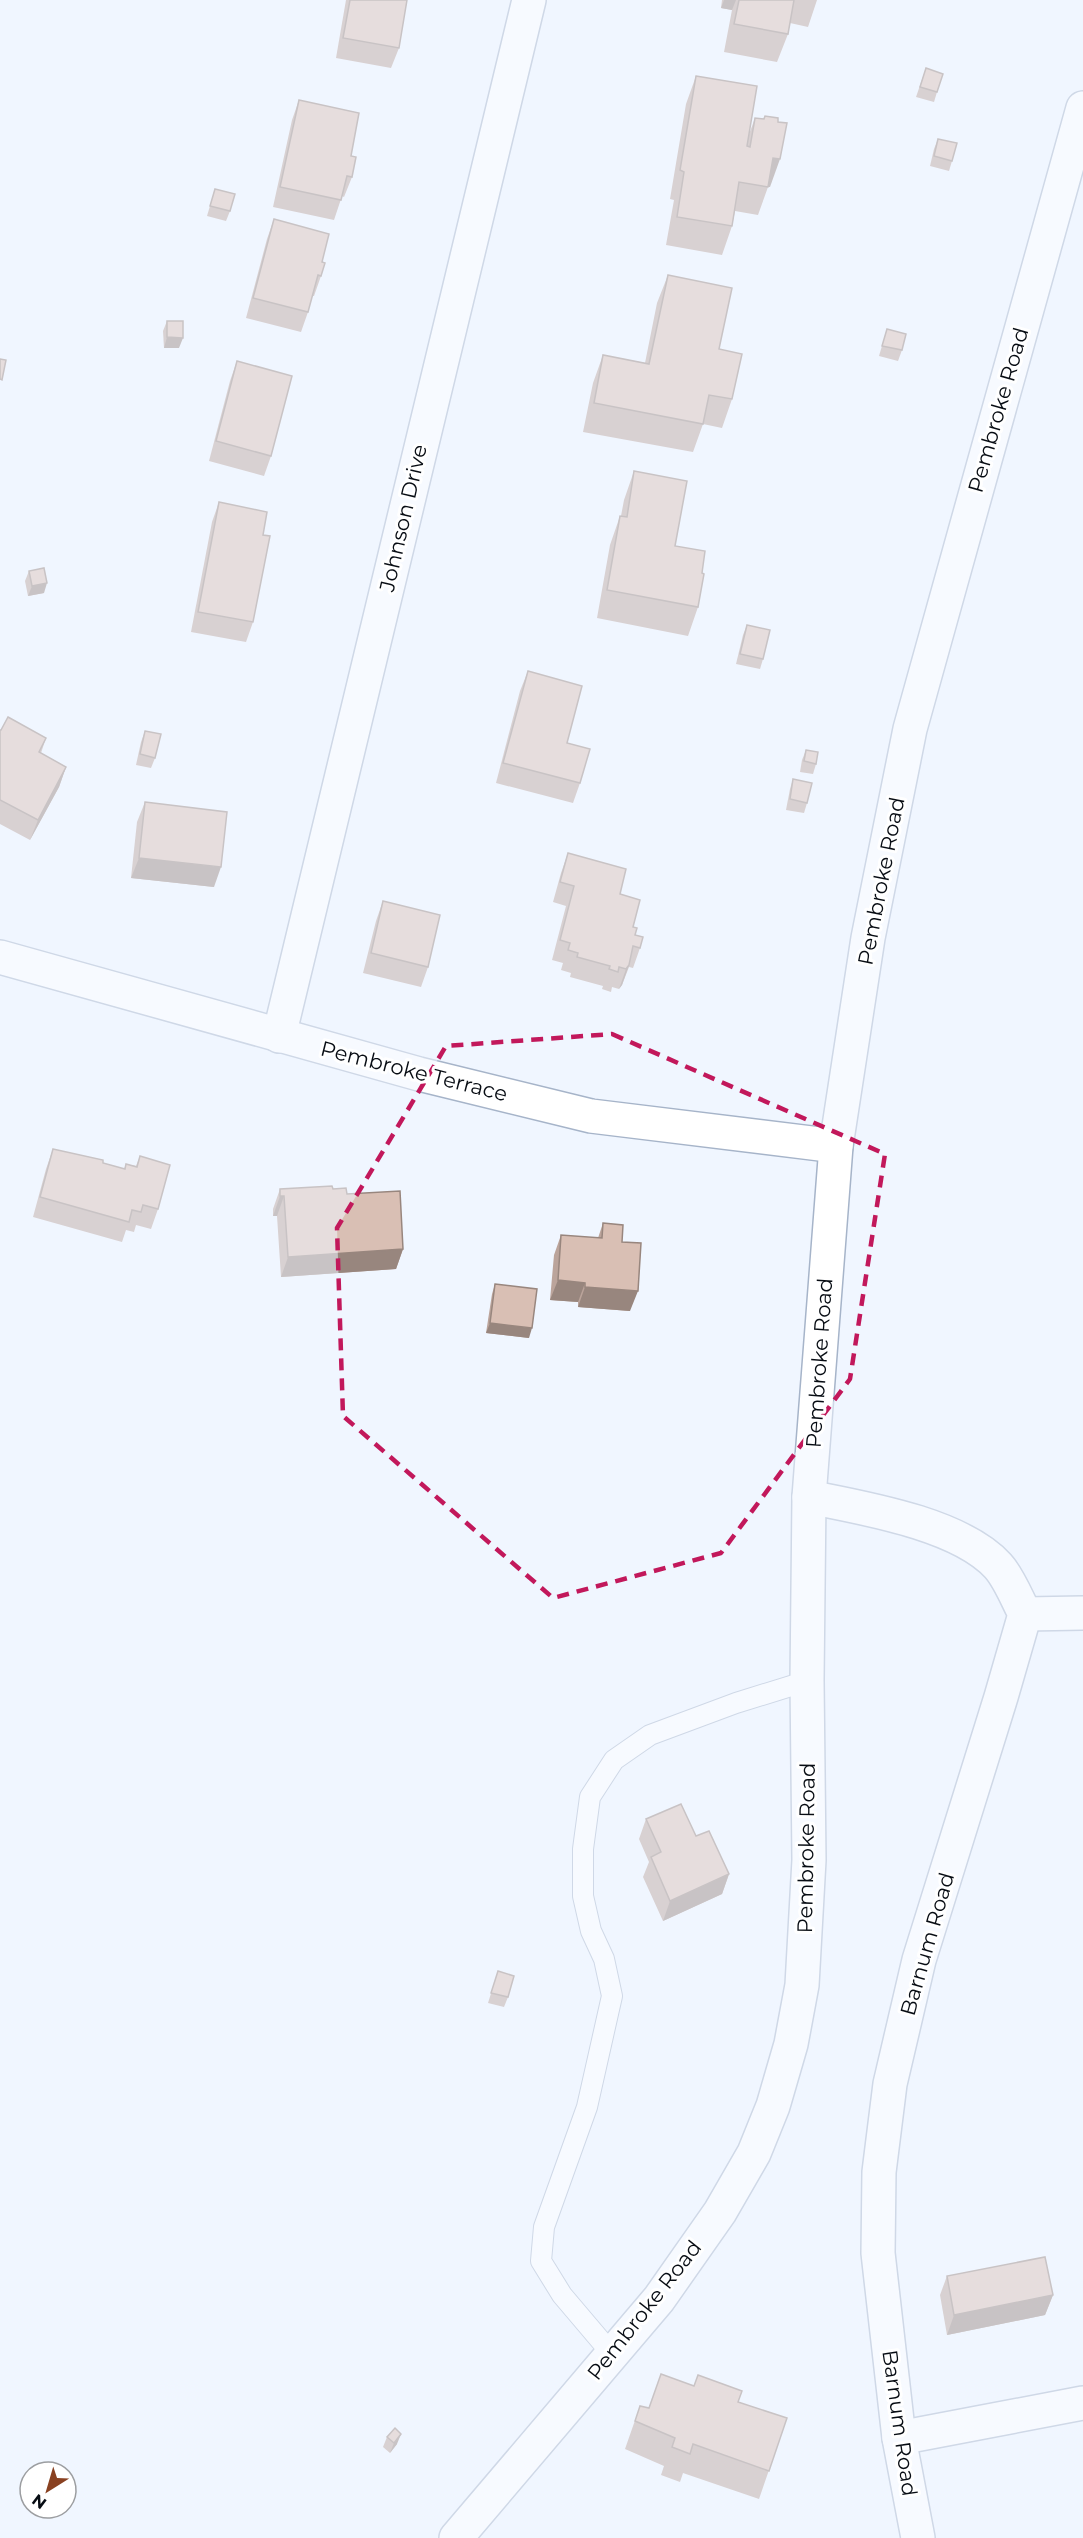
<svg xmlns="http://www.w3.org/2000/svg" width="1083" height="2538" viewBox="0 0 1083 2538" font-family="Montserrat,sans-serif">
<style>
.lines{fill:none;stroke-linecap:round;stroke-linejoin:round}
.service-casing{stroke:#a6b4c9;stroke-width:22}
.minor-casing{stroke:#a6b4c9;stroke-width:36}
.tertiary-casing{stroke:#a6b4c9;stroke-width:36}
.secondary-casing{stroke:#a6b4c9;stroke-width:36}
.service{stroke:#fff;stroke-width:20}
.minor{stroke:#fff;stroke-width:33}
.tertiary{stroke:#fff;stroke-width:33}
.secondary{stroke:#fff;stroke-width:33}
.wall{fill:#bba49b}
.shaded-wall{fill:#98867e}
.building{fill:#d9bfb4;stroke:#98867e;stroke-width:1.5}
.marked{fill:none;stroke:#c2185b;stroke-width:4.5;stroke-dasharray:12 8;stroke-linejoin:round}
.labels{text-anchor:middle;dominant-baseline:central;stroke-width:6;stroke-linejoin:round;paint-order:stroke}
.street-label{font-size:21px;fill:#070c13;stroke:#fff}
</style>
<rect width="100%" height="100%" fill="#f0f6ff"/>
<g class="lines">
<defs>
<polyline id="service" points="612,2354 562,2295 541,2261 544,2227 587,2107 612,1996 604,1959 591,1931 583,1896 583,1849 590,1797 614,1760 650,1735 736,1703 807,1681"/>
<g id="minor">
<polyline points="0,957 419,1074 591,1116 836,1146"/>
<polyline points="279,1036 529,0"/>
<polyline points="1025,1614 1083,1613"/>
<polyline points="899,2438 1083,2403"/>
</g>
<path id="tertiary" d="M809,1497C864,1508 960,1524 998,1566C1009,1578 1017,1599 1025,1614L1001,1697L919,1960L890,2084L879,2172L878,2253L899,2438L918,2538"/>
<polyline id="secondary" points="456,2538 659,2299 720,2212 754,2153 773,2106 791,2044 802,1985 809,1860 807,1681 809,1497 836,1146 868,938 910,729 1083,108"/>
</defs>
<!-- service casing -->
<use href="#service" class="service-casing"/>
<!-- minor casing -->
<use href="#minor" class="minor-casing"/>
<!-- tertiary casing -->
<use href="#tertiary" class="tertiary-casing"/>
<!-- secondary casing -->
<use href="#secondary" class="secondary-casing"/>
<!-- service -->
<use href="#service" class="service"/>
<!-- minor -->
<use href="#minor" class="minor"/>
<!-- tertiary -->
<use href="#tertiary" class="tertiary"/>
<!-- secondary -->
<use href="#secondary" class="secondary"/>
</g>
<!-- wall -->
<g class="wall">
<polygon points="346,0 407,0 399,48 391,68 336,58"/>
<polygon points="722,0 817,0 808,27 790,23 788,34 777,62 724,52 732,10 721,8"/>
<polygon points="926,68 937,92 934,102 916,97"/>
<polygon points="696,76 748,137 755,118 763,119 765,116 770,187 768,187 758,215 735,211 732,226 722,255 666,245 674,200 670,199 686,104"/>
<polygon points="299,100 351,156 352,177 344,197 342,196 334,220 273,207 292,120"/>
<polygon points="938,139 952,161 949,171 930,166 934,149"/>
<polygon points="215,189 230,211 226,221 207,216"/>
<polygon points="274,219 322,262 321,276 314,296 312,296 308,312 301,332 246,318 267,239"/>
<polygon points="668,275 719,349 732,399 722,428 703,424 693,452 583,432 593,383 603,355 645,363 657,303"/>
<polygon points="167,321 179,348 164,348 163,331"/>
<polygon points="887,329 902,350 898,361 879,356"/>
<polygon points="237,361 271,456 264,476 209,461 230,381"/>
<polygon points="634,471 675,546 702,573 698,607 688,636 597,618 610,545 620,516 621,516 624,500"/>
<polygon points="219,502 263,535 253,622 246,642 191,632 212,522"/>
<polygon points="29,571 44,593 28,596 25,581"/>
<polygon points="747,625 763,659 760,669 736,664 743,635"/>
<polygon points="528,671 567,743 580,783 573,803 496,783 520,691"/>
<polygon points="0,730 46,738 41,753 66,767 59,787 30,840 0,824"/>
<polygon points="145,731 155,758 151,768 136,765 141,742"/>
<polygon points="806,750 816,764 813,774 800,772 802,760"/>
<polygon points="793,779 807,803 804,813 786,810 790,789"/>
<polygon points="145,802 214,887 131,878 137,822"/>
<polygon points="568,853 620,894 633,927 640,948 633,968 629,967 622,985 619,989 612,987 611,992 602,989 603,986 570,977 571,973 561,970 563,963 552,960 566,906 553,902 561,873"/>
<polygon points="383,901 428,967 421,987 363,973 376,921"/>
<polygon points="53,1149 124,1169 126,1164 136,1166 140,1156 158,1209 151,1229 136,1225 134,1232 126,1230 122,1242 33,1217 46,1169"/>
<polygon points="280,1189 333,1189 347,1194 403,1249 396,1269 281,1277 277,1216 273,1216 273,1209"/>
<polygon points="603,1223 622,1242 630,1311 578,1307 578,1302 550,1300 554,1255 561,1235 598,1238"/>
<polygon points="495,1284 529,1338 486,1333 492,1294"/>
<polygon points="646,1819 696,1836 729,1874 722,1894 663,1921 643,1877 649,1862 639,1839"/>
<polygon points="498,1971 508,1997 504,2007 488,2003"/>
<polygon points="947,2276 1053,2295 1045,2315 947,2335 940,2295"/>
<polygon points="738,2402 787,2418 759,2499 683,2473 680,2482 661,2475 664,2466 625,2449 640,2406 648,2408"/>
<polygon points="387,2437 397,2444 390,2453 383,2447"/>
</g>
<!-- shaded-wall -->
<g class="shaded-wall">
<polygon points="724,0 736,0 732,10 721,8"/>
<polygon points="773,158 780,159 770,187 763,186"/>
<polygon points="167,337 183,338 179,348 164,348"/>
<polygon points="47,583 44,593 28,596 32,586"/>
<polygon points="66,767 59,787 30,840 38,820"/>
<polygon points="139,858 221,867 214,887 131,878"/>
<polygon points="629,965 622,985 619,989 626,969"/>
<polygon points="280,1196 284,1196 277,1216 273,1216"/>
<polygon points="403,1249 396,1269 281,1277 288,1257"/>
<polygon points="558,1280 585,1283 578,1302 550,1300"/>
<polygon points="585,1287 638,1291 630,1311 578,1307"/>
<polygon points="490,1323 532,1328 529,1338 486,1333"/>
<polygon points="729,1874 722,1894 663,1921 670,1901"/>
<polygon points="1053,2295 1045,2315 947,2335 954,2315"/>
<polygon points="401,2434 397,2444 390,2453 394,2443"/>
</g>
<!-- building -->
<g class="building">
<polygon points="350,0 407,0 399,48 343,38"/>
<polygon points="739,0 794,0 788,34 734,24"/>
<polygon points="926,68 943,74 937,92 920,87"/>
<polygon points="696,76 757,86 747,146 750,147 755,118 764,119 765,116 778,118 778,122 787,123 780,159 773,158 768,187 739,182 732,226 677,217 684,172 680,170"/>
<polygon points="299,100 359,113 351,156 356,157 352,177 347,176 341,200 280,187"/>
<polygon points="938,139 957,143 952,161 934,156"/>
<polygon points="215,189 235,194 230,211 210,206"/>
<polygon points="274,219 329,234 322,262 325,263 321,276 318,275 308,312 253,298"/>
<polygon points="668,275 732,288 719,349 742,354 732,399 709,395 703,424 594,403 603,355 649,364"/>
<polygon points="167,321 183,321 183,338 167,337"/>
<polygon points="887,329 906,334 902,350 882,346"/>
<polygon points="0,359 6,360 2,380 0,379"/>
<polygon points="237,361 292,376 271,456 216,441"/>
<polygon points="634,471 687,481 675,546 705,551 702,573 704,574 698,607 607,590 620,516 627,517"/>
<polygon points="219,502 267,512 263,535 270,536 253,622 198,612"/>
<polygon points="44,568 47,583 32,586 29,571"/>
<polygon points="747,625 770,630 763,659 740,654"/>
<polygon points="528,671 582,686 567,743 590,749 580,783 503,763"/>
<polygon points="8,717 46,738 39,752 66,767 38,820 0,800 0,730 1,730"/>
<polygon points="145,731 161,734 155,758 140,754"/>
<polygon points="806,750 818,752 816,764 804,761"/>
<polygon points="793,779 812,783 807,803 790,799"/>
<polygon points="145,802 227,812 221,867 139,858"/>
<polygon points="568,853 626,869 620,894 640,900 633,927 637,928 635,935 643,937 640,948 633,946 629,965 626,969 619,967 618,972 609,969 610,966 577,957 578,953 568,950 570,943 560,940 574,886 560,882"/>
<polygon points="383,901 440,915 428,967 371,953"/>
<polygon points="53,1149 103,1160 103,1163 125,1169 126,1164 137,1167 140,1156 170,1165 158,1209 143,1205 141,1212 132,1210 129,1222 40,1197"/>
<polygon points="332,1186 333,1189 346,1188 347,1194 400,1191 403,1249 288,1257 284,1196 280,1196 280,1189"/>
<polygon points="603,1223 623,1225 622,1242 641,1243 638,1291 585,1287 585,1283 558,1280 561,1235 602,1238"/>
<polygon points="495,1284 537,1289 532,1328 490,1323"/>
<polygon points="681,1804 696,1836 709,1831 729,1874 670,1901 651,1857 661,1852 646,1819"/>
<polygon points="498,1971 514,1976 508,1997 491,1993"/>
<polygon points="1045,2257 1053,2295 954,2315 947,2276"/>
<polygon points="661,2374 694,2386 698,2375 742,2391 738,2402 787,2418 769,2471 693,2444 690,2454 672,2447 675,2438 635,2421 640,2406 649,2408"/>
<polygon points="395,2428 401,2434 394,2443 387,2437"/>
</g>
<!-- marked area -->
<path d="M0 0H1083V2538H0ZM612,1034L885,1154L850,1379L721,1553L553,1598L343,1416L337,1228L446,1046Z" fill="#f0f6ff" fill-opacity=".55" fill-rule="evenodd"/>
<path class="marked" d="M612,1034L885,1154L850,1379L721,1553L553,1598L343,1416L337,1228L446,1046Z"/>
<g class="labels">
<!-- street labels -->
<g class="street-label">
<text transform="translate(998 410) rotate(-74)">Pembroke Road</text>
<text transform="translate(403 518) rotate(-77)">Johnson Drive</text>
<text transform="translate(881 881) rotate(-79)">Pembroke Road</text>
<text transform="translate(414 1071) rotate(14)">Pembroke Terrace</text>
<text transform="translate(819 1363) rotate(-86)">Pembroke Road</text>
<text transform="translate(806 1848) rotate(-89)">Pembroke Road</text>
<text transform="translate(927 1944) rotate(-74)">Barnum Road</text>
<text transform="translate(644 2310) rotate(-52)">Pembroke Road</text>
<text transform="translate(900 2423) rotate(82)">Barnum Road</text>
</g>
</g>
<!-- north arrow -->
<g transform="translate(48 2490) rotate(217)"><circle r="28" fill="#ffffff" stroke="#9c9ea1" stroke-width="1.5"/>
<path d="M0-4.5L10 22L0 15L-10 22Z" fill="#894121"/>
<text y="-9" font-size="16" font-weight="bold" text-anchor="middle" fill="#070c13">N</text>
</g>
</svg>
